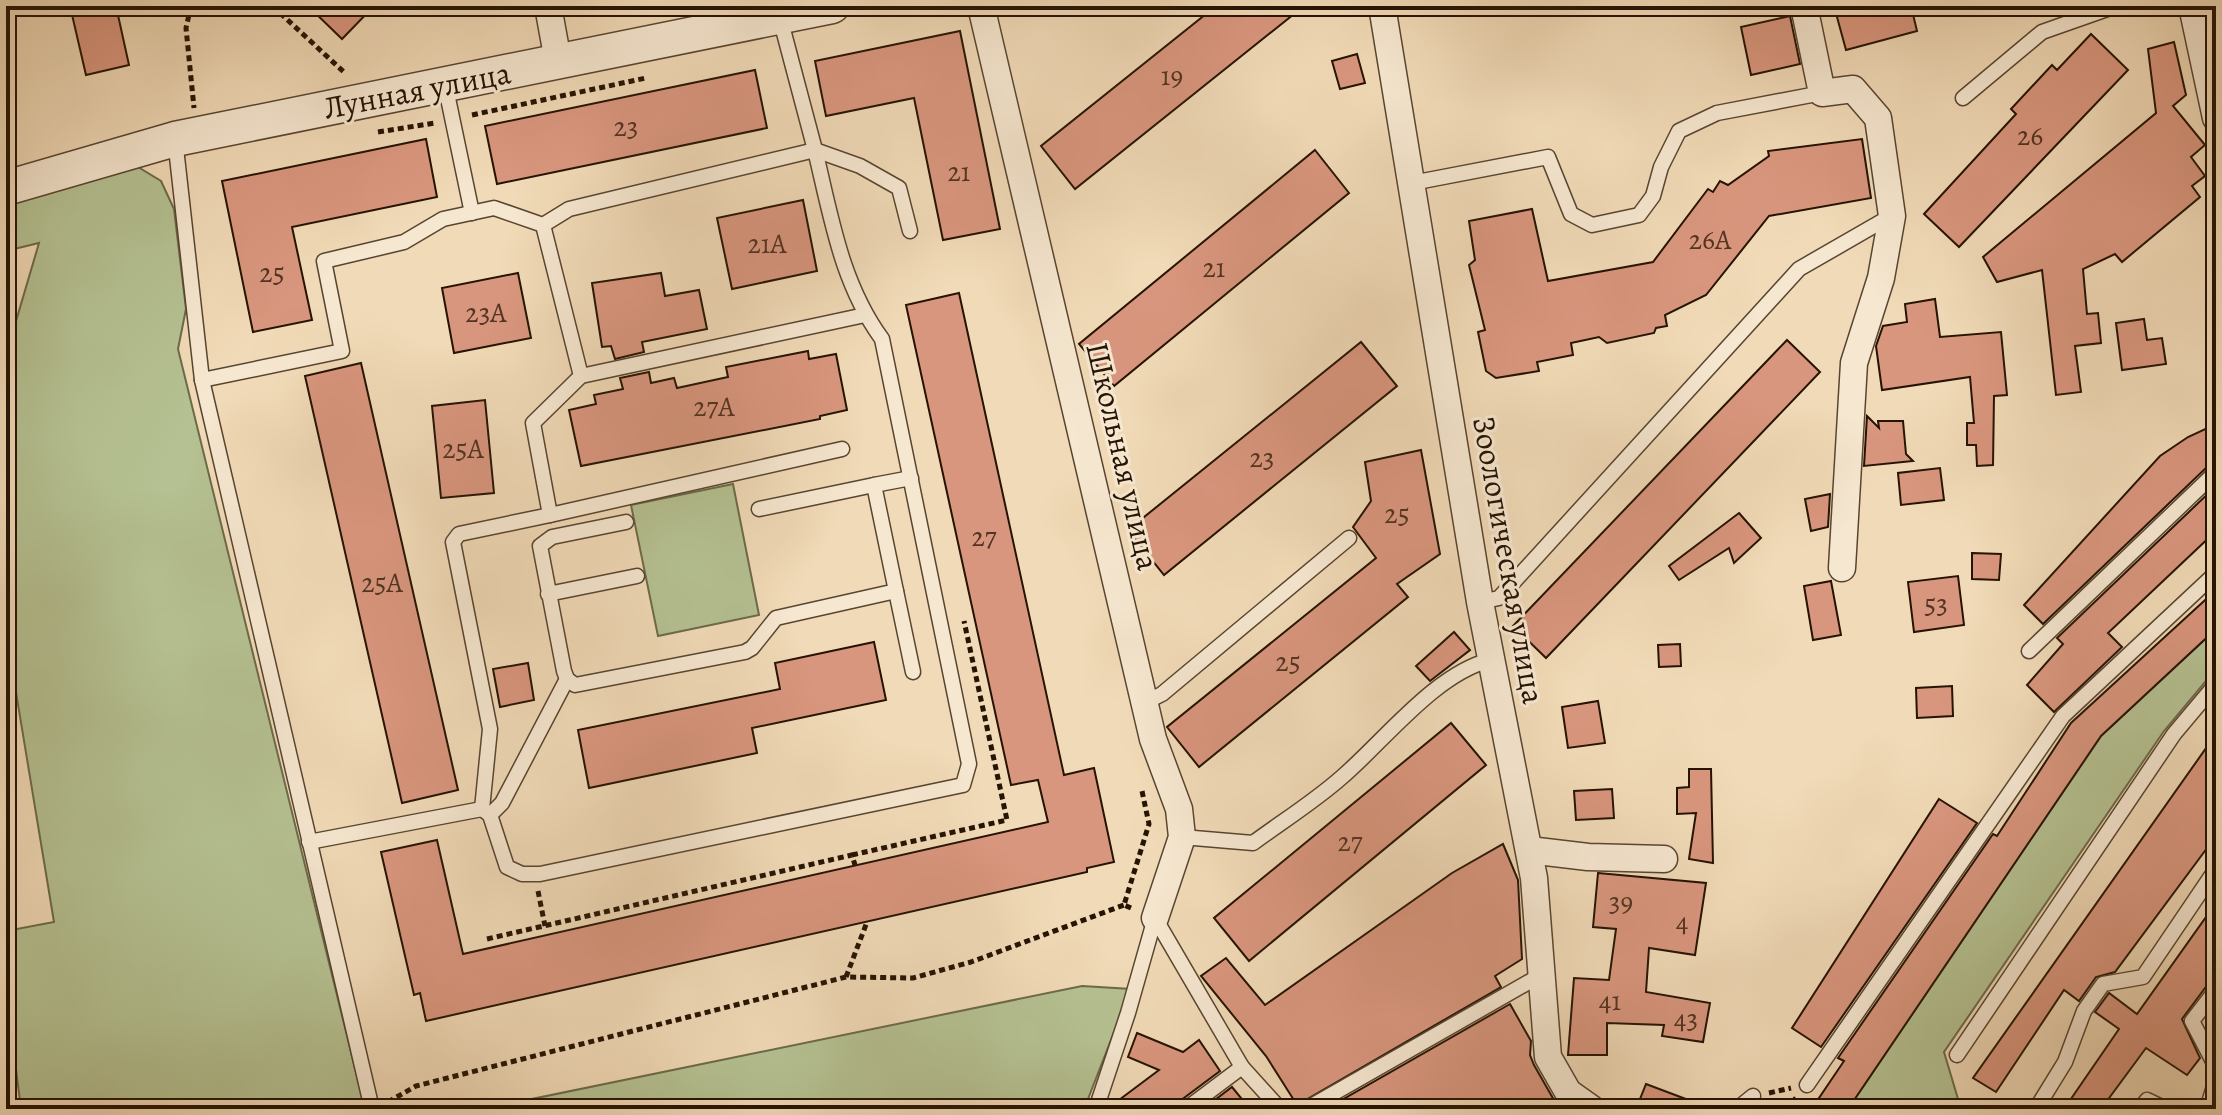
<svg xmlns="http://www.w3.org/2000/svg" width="2222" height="1115" viewBox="0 0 2222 1115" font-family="Alegreya,serif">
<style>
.green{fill:#b5c192;stroke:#6d6a4a;stroke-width:2}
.building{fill:#d9967e;stroke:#251303;stroke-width:2}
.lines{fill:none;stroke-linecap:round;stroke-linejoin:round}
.service-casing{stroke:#584530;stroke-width:17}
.minor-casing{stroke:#584530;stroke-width:29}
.tertiary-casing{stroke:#584530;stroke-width:37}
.path{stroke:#251303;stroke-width:5;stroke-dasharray:6 4;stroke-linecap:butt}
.service{stroke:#f6e7d0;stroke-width:14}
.minor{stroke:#f6e7d0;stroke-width:26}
.tertiary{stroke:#f6e7d0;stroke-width:34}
.labels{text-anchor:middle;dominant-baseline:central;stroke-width:6;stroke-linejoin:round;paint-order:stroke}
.number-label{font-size:28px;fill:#523422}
.street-label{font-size:32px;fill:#251303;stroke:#f6e7d0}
</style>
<rect width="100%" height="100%" fill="#f1dab7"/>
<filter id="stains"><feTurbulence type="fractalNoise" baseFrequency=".0025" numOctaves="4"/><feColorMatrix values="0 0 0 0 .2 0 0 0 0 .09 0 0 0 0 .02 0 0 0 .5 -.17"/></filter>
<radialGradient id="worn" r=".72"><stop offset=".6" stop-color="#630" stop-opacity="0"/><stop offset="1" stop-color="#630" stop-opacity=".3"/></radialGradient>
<!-- green -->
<g class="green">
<polygon points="138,167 161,181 174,209 186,309 178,349 365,1109 21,1109 6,990 6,931 54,922 6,632 6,355 39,243 6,251 6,202"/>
<polygon points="733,484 759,615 658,636 631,505"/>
<polygon points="2216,629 2216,669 2164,731 1944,1052 1961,1109 1848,1109 2101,736"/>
<polygon points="1082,986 1131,989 1084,1109 483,1109"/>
</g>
<!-- building -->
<g class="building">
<polygon points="70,6 116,6 129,65 86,75"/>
<polygon points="308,6 374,6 342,39"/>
<polygon points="1216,6 1304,6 1075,189 1041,146"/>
<polygon points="1834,6 1911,6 1917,31 1846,50"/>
<polygon points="1790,16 1800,64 1751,75 1741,27"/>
<polygon points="960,31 1000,229 943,240 914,98 826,116 815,61"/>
<polygon points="2091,34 2128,70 1959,247 1924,214 2016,114 2011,109 2052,65 2057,70"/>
<polygon points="2174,42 2186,95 2173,106 2205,145 2191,157 2205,176 2192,186 2200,197 2122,262 2115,254 2083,269 2087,314 2098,313 2101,343 2075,346 2081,392 2056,395 2042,270 1997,282 1983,257 2156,113 2148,49"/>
<polygon points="1357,54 1365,83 1340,89 1332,61"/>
<polygon points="755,70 767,128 497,184 485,126"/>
<polygon points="426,139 437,197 292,227 312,320 253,332 222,181"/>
<polygon points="1862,139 1871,198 1769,216 1706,295 1665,315 1667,326 1656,328 1654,333 1607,343 1599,337 1571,343 1573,355 1537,362 1539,371 1496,378 1486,371 1478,332 1485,330 1469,265 1475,260 1469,221 1532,209 1548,281 1653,262 1708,189 1713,192 1720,181 1728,185 1769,156 1768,151"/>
<polygon points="1315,150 1349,193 1114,386 1079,344"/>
<polygon points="803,200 817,271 732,289 717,218"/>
<polygon points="518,273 531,338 454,353 442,288"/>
<polygon points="661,273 665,296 699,290 707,329 642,342 644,352 615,359 611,346 602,347 592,283"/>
<polygon points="959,293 1064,775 1094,768 1114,862 1087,868 1087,872 426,1021 420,993 414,995 381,852 437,840 463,954 1048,822 1038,780 1011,785 906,305"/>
<polygon points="1935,299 1940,337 2001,332 2007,395 1994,396 1993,465 1977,466 1976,445 1967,445 1967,423 1974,423 1970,377 1882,390 1876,346 1883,326 1907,322 1905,304"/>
<polygon points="2144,319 2147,340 2162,338 2166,364 2122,370 2116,323"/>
<polygon points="1787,340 1820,372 1546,658 1513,626"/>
<polygon points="1361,342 1397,386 1164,575 1128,530"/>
<polygon points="808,351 809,359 836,354 847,410 820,416 820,419 581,466 569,410 596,404 594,395 623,389 620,378 649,372 651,383 674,378 677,388 728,377 726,367"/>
<polygon points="361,363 458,790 402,803 305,376"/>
<polygon points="485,400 494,493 441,498 432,406"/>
<polygon points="1867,416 1879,428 1878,421 1903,421 1906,454 1913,461 1864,466"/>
<polygon points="2216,424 2216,462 2209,465 2043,624 2024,605 2160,456 2188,437"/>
<polygon points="1421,450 1440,554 1397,584 1408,597 1199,767 1167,727 1376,558 1353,527 1371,501 1365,462"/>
<polygon points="1940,468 1944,500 1901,505 1898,473"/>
<polygon points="2216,486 2216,531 2108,633 2122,647 2054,712 2027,685 2063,644 2057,638"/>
<polygon points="1830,494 1828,527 1811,531 1805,499"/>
<polygon points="1739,513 1761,538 1734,563 1729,548 1679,580 1669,566"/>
<polygon points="1972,553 2001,554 1999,580 1972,579"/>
<polygon points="1958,576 1964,625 1914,632 1908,582"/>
<polygon points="1831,581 1841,635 1813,640 1804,586"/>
<polygon points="2216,590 2216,629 2101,736 1848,1109 1830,1109 1817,1101 1844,1061 1838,1058 1993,834 1997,836 2071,723"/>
<polygon points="1454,632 1470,650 1430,681 1416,666"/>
<polygon points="874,642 886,700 752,728 757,753 589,788 578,730 780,689 775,663"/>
<polygon points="1680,644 1681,666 1659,667 1658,645"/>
<polygon points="528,663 534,700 500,707 493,669"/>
<polygon points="1952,686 1953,716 1917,718 1916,688"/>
<polygon points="1598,701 1605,743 1568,748 1562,707"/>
<polygon points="1451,723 1486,765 1249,961 1214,918"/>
<polygon points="2216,734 2216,836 2115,972 2096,977 2079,1001 2064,990 1996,1092 1973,1078"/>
<polygon points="1689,769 1711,769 1713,863 1689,859 1696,813 1677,814 1677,788 1689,787"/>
<polygon points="1612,789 1614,818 1576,820 1574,791"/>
<polygon points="1939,799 1977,823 1821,1047 1792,1028"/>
<polygon points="1503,844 1518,880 1522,959 1495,976 1501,987 1297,1105 1266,1056 1201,976 1226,958 1265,1005 1452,873"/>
<polygon points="1598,873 1706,883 1695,955 1649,948 1646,992 1710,1003 1703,1042 1662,1036 1664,1025 1607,1023 1607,1055 1568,1055 1574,978 1609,980 1616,929 1593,927"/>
<polygon points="2216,903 2216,980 2208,984 2182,1019 2200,1058 2187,1075 2146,1048 2101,1109 2064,1109 2119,1029 2095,1012 2109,993 2137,1014"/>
<polygon points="1510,1004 1531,1041 1530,1055 1534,1065 1554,1100 1564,1109 1326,1109"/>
<polygon points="1137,1033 1183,1052 1199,1040 1220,1071 1180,1101 1176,1109 1107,1109 1159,1070 1128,1057"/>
<polygon points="1646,1084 1707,1107 1707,1109 1636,1109"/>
<polygon points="1232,1087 1250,1109 1203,1109"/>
</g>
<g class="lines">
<defs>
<g id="service">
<polyline points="780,18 815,150 860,166 899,188 910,231"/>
<polyline points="445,84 472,213"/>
<polyline points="1963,98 2042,32 2116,6"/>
<polyline points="175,139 202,380 372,1109"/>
<polyline points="1412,183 1548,157 1571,214 1592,225 1639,215 1653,196 1661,167 1679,131 1717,113 1822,93"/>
<polyline points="543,225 581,376"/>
<path d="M202,380L342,351L324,261L404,242L443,219L494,208L543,225L569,209L815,150C831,216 841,283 882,339L969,764L963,785L540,874H522L507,867L490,815L482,809L309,842"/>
<polyline points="842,449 550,515 533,423 581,376 865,315"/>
<polyline points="759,509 874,485"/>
<polyline points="626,522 552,537 540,546 564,671 567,679 575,685 745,652 752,648 776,618 896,591 874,485 911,478"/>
<polyline points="896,591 913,672"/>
<polyline points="548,594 637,576"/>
<polyline points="1480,602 1499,598 1799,269 1891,216"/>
<polyline points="2029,651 2216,472"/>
<polyline points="1146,702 1162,694 1349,538"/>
<polyline points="482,809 490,729 453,542 459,534 550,515"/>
<polyline points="490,815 502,803 567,679"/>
<path d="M1182,837L1253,843C1283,821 1315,801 1342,777C1385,740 1435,674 1490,660"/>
<polyline points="1155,918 1242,1067 1280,1109"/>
<polyline points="2216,990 2192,1021 2216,1067"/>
<polyline points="1957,1055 2174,734 2216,684"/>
<polyline points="1807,1085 2063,716 2216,573"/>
<polyline points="1096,1109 1128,1013 1155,918"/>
<polyline points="1186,1109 1242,1067"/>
<polyline points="1306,1109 1541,975"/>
<polyline points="1737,1109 1753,1096"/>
<polyline points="2036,1109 2065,1062 2084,1011 2103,984 2143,977 2216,869"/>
<polyline points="2140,1109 2147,1100 2166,1109"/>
<polyline points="2207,1109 2216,1080"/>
</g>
<g id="minor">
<polyline points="548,6 558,61"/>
<polyline points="981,6 1153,739 1179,809 1182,837 1155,918"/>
<polyline points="1382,6 1480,602 1534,878 1548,1057 1568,1092 1592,1109"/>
<polyline points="1804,6 1822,93 1853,89 1878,118 1892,216 1881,278 1854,363 1842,568"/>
<polyline points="2192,6 2216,118"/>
<polyline points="1529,850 1588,857 1664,859"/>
</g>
<polyline id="tertiary" points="6,188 175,139 832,6"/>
</defs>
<!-- service casing -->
<use href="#service" class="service-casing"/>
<!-- minor casing -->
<use href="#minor" class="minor-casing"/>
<!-- tertiary casing -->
<use href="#tertiary" class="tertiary-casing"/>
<!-- path -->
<g class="path">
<polyline points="191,6 186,28 194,108"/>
<polyline points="285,6 279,12 346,74"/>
<polyline points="472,115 646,78"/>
<polyline points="378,132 435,123"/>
<polyline points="852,855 1007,820 964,621"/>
<polyline points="538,891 545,926"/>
<polyline points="1131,908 1124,905 1149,824 1142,791"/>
<polyline points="487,939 852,855 855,865"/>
<polyline points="846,977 867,922"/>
<polyline points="1769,1093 1791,1088"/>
<polyline points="388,1102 416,1086 846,977 913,978 971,962 1124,905"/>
<polyline points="1786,1109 1796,1098"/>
</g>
<!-- service -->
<use href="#service" class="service"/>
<!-- minor -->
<use href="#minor" class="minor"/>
<!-- tertiary -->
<use href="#tertiary" class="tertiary"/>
</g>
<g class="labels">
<!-- number labels -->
<g class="number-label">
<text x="1172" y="76">19</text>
<text x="626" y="127">23</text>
<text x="2030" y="136">26</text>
<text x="959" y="172">21</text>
<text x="1710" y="240">26А</text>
<text x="767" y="244">21А</text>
<text x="1214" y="268">21</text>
<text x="272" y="273">25</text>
<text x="486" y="313">23А</text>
<text x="714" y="407">27А</text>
<text x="463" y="449">25А</text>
<text x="1262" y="458">23</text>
<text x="1397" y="514">25</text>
<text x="984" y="537">27</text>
<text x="382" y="583">25А</text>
<text x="1936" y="604">53</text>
<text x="1288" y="662">25</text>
<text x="1350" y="842">27</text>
<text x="1621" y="902">39</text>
<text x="1682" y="922">4</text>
<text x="1610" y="1001">41</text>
<text x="1686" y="1019">43</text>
</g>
<!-- street labels -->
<g class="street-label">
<text transform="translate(417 90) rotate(-11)">Лунная улица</text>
<text transform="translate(1123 456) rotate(77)">Школьная улица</text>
<text transform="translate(1509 560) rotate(80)">Зоологическая улица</text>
</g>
</g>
<!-- margin -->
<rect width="2222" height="1115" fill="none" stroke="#f1dab7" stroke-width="32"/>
<rect x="8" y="8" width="2206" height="1099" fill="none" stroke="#251303" stroke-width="4"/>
<rect x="16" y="16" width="2190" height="1083" fill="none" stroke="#251303" stroke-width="2"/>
<rect width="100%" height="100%" filter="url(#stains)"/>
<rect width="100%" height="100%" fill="url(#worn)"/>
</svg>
